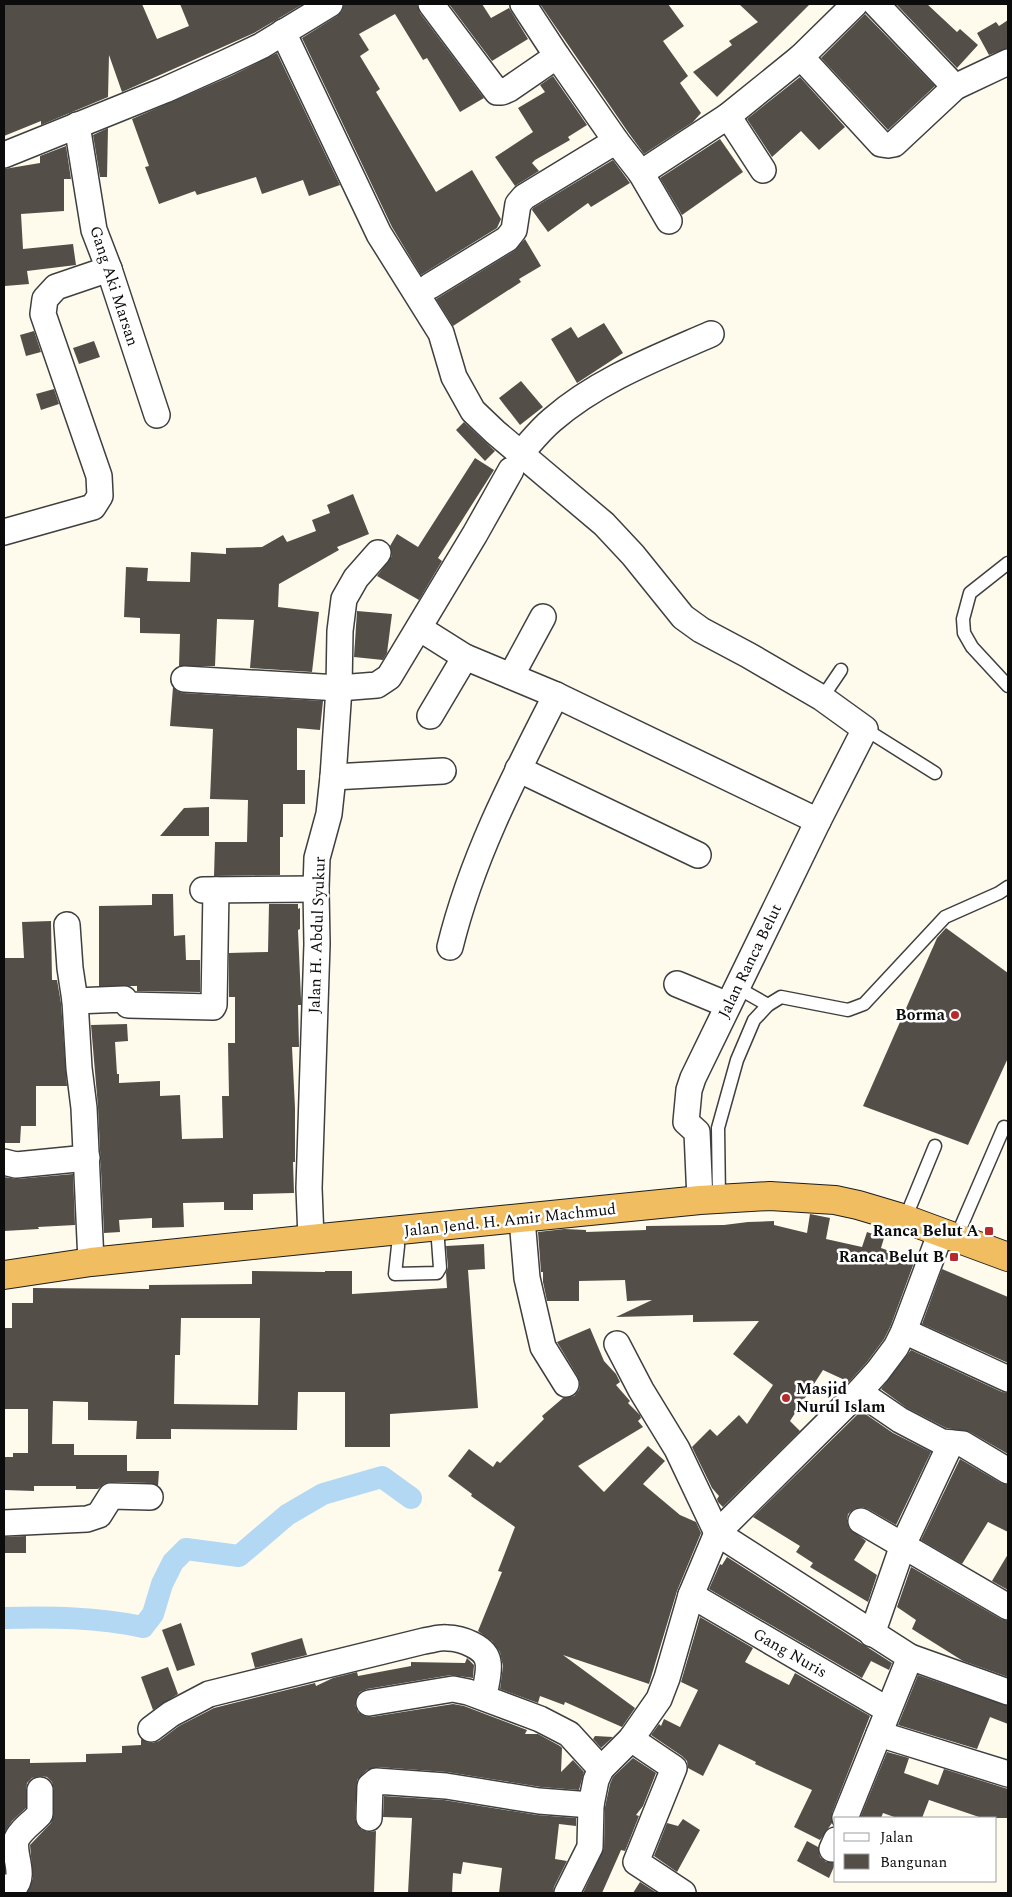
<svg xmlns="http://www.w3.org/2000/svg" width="1012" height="1897" viewBox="0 0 1012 1897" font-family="Spectral,serif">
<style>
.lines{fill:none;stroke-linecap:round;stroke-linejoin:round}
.canal{stroke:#b3d8f3;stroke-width:22}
.building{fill:#544e49;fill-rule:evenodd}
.service-casing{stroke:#3f3f3f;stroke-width:15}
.minor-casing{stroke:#3f3f3f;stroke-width:28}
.trunk-casing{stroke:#1d1d1d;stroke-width:30}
.service{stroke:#fff;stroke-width:12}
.minor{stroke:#fff;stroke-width:25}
.trunk{stroke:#f0bd61;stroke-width:28}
.poi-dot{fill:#b52b2b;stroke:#fff;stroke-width:2}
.labels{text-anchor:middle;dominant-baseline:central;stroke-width:5;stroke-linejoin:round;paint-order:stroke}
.street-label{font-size:16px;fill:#0c0c0c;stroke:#fff}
.poi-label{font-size:16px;font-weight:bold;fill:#0c0c0c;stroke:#fff;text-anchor:end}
</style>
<rect width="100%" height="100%" fill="#fefbec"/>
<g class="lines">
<!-- canal -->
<path class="canal" d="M4,1618C52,1617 96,1617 143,1627L153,1614L162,1584L173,1562L186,1549L239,1556L287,1515L323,1494L382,1477L411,1498"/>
</g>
<!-- building -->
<g class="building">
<polygon points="4,4 142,4 157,39 189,26 180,4 303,4 254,33 122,92 109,55 108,97 41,125 41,121 4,136"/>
<polygon points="344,4 417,4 420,13 484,98 460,112 427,58 423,60 395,14 359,34 369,50 360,56 380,89 376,92 436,192 472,170 501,219 497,228 421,275 392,227 302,38 337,16 342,11"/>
<polygon points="449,4 482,4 491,18 509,8 528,39 492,61"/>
<polygon points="540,4 668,4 684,26 663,41 688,76 680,83 701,113 693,122 644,154 628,132"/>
<polygon points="739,4 810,4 717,97 693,72 732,45 729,41 758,22"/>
<polygon points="896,4 927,4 957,32 960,29 978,45 957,68"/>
<polygon points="865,14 935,86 888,130 821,58"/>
<polygon points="1008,20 1008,48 989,55 977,33 996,22 999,26"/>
<polygon points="277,53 340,185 309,196 303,180 262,194 256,177 197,195 195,191 159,204 145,167 149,166 132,119 231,76"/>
<polygon points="553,76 587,125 568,137 570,140 535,160 532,163 539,171 515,186 495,157 533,132 518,108 545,92 540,85"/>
<polygon points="800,77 845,127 819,150 801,131 772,157 747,119"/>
<polygon points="108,128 107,177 100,177 93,135"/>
<polygon points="720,139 743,172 682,215 660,178"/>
<polygon points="66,146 71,179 64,179 64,211 21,214 23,249 73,244 76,265 27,271 29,284 5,286 4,272 4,169 40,163 40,156"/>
<polygon points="613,160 630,183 591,207 588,203 548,232 532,210 533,208"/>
<polygon points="525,239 541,266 519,279 521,282 453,326 436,299 514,251"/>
<polygon points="604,323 623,353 577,383 551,339 571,327 578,338"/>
<polygon points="34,331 41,352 26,356 20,335"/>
<polygon points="94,341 100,357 79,364 73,348"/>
<polygon points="521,381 543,407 520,425 499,398"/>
<polygon points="54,389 59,404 41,410 36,394"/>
<polygon points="464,422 495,451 485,461 456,430"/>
<polygon points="475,458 494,470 438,558 442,561 419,600 377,576 392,556 390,546 397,534 418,547"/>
<polygon points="353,494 369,534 337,547 339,550 279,584 278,607 319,612 312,672 250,668 254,620 217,619 215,666 179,666 180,634 140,633 140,618 124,617 126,567 148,568 147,581 190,582 191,552 226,554 226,548 262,547 283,535 287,542 316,531 312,520 330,513 327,505"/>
<polygon points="357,611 392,614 387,653 383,660 354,657"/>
<polygon points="173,687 177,691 183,693 323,701 320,730 297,728 297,770 305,770 305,804 283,804 283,837 280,837 280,875 214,876 215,842 247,842 248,800 210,799 213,729 170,726"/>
<polygon points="209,807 209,836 160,836 184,808"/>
<polygon points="152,894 173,894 174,936 185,935 186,960 200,960 200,992 137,991 137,986 99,986 99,906 152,905"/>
<polygon points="269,904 298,904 298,909 300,908 300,929 298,930 301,999 301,1005 298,1005 299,1047 292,1047 295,1108 295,1162 293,1162 294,1193 253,1194 253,1210 224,1210 224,1202 183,1203 184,1227 152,1228 152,1218 119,1220 120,1232 104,1233 98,1107 91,1025 127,1024 128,1041 115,1042 117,1074 119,1074 119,1083 160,1081 160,1096 180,1095 182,1139 223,1138 222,1096 229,1096 228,1043 235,1043 235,997 229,997 229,953 268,952"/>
<polygon points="51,921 52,980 57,980 61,1003 67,1086 36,1086 36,1126 21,1126 20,1143 4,1143 4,958 24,958 22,922"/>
<polygon points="946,928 1008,973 1008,1058 968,1145 863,1106 937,938"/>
<polygon points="73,1174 75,1225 38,1227 39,1229 4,1231 4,1177 17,1179"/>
<polygon points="810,1214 830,1218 826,1239 862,1247 867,1232 884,1238 881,1248 915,1260 891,1325 884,1339 867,1362 849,1382 823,1370 790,1421 800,1431 723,1507 718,1502 717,1499 719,1496 712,1488 692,1447 710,1429 717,1436 739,1415 747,1424 773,1385 733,1354 759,1321 693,1322 693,1315 616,1317 652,1300 627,1301 625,1280 579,1281 579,1301 547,1301 543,1282 543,1272 541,1272 538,1232 564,1229 586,1230 586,1232 646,1230 646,1226 724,1225 748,1222 774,1221 774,1225 807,1233"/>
<path d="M484,1244L485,1269L468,1270L478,1408L390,1414V1447H345V1392H298L297,1430L171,1429V1439H136L137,1421L88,1420V1402L53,1401L52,1444H74V1455H127V1471H159L158,1486L150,1483L111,1482L104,1484L98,1489H76V1486H34V1491L4,1490V1457H13V1453H28V1409H4V1328H12V1303H33V1288L149,1289V1285L252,1284V1271L325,1272V1271H352V1294L447,1288L446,1273L448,1267L446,1246ZM181,1318H260L258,1405L174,1404L175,1355H180Z"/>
<polygon points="942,1269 1008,1297 1008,1363 922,1324"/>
<polygon points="590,1328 604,1361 616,1374 620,1382 616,1385 630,1401 628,1403 640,1415 641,1418 638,1421 643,1427 578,1466 604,1492 648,1446 665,1461 643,1484 680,1515 696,1522 701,1533 677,1591 649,1684 563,1655 635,1708 622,1727 565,1702 564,1705 540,1696 538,1703 500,1689 503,1666 500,1652 492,1641 478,1631 502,1572 498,1571 515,1527 471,1496 472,1494 448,1476 469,1449 493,1467 497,1461 500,1463 544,1419 542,1416 563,1398 574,1396 579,1390 580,1384 578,1377 557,1342"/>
<polygon points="911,1350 1002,1392 1008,1393 1008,1454 970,1432 946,1428 907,1408 881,1389"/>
<polygon points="861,1411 893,1433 931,1452 896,1525 868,1509 862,1507 854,1509 848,1514 847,1521 849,1528 866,1541 854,1560 877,1575 868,1602 810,1567 813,1563 796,1552 800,1546 753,1517"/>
<polygon points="960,1459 1001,1483 1008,1485 1008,1532 988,1522 962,1564 921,1540"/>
<polygon points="26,1536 26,1553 4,1553 4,1537"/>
<polygon points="1008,1554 1008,1590 992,1581"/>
<polygon points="727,1557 892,1663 889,1670 871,1661 862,1678 709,1589 720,1564 722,1565"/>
<polygon points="911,1567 1001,1619 1008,1621 1008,1677 963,1661 912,1629 916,1620 897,1607"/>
<polygon points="700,1617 753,1648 745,1662 789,1685 795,1673 870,1716 832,1813 832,1823 820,1840 794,1827 812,1790 755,1764 756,1762 719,1744 703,1776 688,1768 687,1761 682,1756 651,1735 659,1724 661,1726 664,1719 680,1727 698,1690 681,1682"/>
<polygon points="181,1623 195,1665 177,1671 162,1630"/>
<polygon points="302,1638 307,1655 255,1668 251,1653"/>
<polygon points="467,1658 474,1665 473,1678 451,1675 367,1689 360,1692 356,1698 355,1705 358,1712 364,1716 371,1717 453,1704 464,1706 527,1730 525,1734 538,1734 560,1746 562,1748 561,1772 573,1760 584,1772 579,1790 541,1787 447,1772 377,1767 367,1770 357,1780 355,1818 357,1825 362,1830 369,1832 376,1831 374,1893 27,1893 33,1878 30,1845 51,1823 54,1814 54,1790 52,1782 47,1777 40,1776 32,1778 27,1783 26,1790 26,1808 12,1821 4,1833 4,1759 30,1759 30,1763 86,1762 86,1754 122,1753 122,1746 141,1745 141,1739 146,1742 152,1743 159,1741 179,1726 214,1708 315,1683 316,1686 333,1678 357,1672 358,1676 411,1666 411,1662 465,1663"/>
<polygon points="168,1667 178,1694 153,1710 141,1677"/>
<polygon points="918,1675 1008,1706 1008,1724 990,1717 977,1749 898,1725"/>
<polygon points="595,1736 613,1737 601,1748 593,1739"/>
<polygon points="887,1752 909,1758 904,1773 938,1785 944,1769 1008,1789 1008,1818 982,1818 929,1800 922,1818 897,1818 883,1813 881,1818 860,1818"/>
<polygon points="633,1758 656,1773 643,1806 636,1815 639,1816 625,1851 621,1850 602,1893 583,1893 604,1848 605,1807 610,1784 613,1777"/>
<polygon points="384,1796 444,1800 537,1815 576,1818 576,1826 559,1824 555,1859 567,1861 554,1887 553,1893 499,1893 502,1868 463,1862 461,1874 453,1873 452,1893 408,1893 412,1818 383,1817"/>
<polygon points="683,1819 700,1830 677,1872 654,1856 667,1823 678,1826"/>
<polygon points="807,1841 818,1847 820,1857 826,1862 836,1862 829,1878 797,1861"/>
<polygon points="640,1882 657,1893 633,1893"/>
</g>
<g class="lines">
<defs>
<g id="service">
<polyline points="1008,563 970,593 963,619 964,633 972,647 1008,686"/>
<polyline points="822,698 841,670"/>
<polyline points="865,729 935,773"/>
<polyline points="745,992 768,1005"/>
<polyline points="719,1199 718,1128 737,1060 754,1020 768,1005 781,997 848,1010 864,1004 945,917 999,893 1008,887"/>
<polyline points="905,1219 935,1146"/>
<polyline points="397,1231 398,1246 395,1274 437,1273 440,1268 437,1227"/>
<polyline points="956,1238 1004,1127"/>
</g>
<g id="minor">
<polyline points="431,4 497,92 502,92 509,89 557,56"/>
<polyline points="523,4 557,56 616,141"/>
<polyline points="876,4 955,87"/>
<polyline points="283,32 379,234 441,333 454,377 473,411 495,432 604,524 633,555 683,617 701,630 748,655 822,698 865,729 818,821 693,1078 689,1090 686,1122 697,1132 700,1200"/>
<polyline points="801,57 881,144 888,145 894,144 955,87 1008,62"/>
<polyline points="728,116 763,170"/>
<polyline points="77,125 94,230 109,269 157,415"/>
<polyline points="4,155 165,90 225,63 261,46 330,4"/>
<polyline points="641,173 669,221"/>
<polyline points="430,286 507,239 514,230 518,204 524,197 616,141 641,173 728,116 801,57 855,4"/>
<path d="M520,454C530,443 540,430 552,420C598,380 656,358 711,334"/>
<polyline points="4,532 93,507 100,496 99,476 43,314 45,299 56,287 109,269"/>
<polyline points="419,628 465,657 556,695 818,821"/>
<polyline points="511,676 543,617"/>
<polyline points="184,679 339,688 377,685 389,677 475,534 511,470"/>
<polyline points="430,716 465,657"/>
<polyline points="518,769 698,855"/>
<polyline points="333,777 443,771"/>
<polyline points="203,890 316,889"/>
<polyline points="67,925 70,968 75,1001 79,1068 84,1108 91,1262"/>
<path d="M450,947C472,857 514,777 556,695"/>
<polyline points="677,984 728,1005"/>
<polyline points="75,1001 124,999 128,1005 213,1007 214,1005 216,890"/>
<polyline points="4,1162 16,1165 87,1158"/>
<polyline points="522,1219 527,1278 543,1347 566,1384"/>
<polyline points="311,1239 309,1188 317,944 316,889 317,858 329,814 333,777 339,688 340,631 344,599 356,578 378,553"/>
<polyline points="904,1331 1008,1379"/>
<polyline points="617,1344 641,1390 677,1449 717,1533 910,1657 1008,1692"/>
<polyline points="859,1392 900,1420 942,1442 963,1444 1008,1471"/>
<polyline points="861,1521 1008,1607"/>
<polyline points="4,1523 87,1519 99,1515 111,1496 150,1497"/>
<polyline points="691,1595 888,1710"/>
<polyline points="872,1634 903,1545 951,1443"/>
<polyline points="369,1703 453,1689 468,1692 540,1719 569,1734 601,1769"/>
<path d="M151,1729L171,1714L209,1694L424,1641C432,1640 440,1637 447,1638C461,1638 486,1647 488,1662C490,1673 485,1687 484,1697"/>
<polyline points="879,1734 1008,1774"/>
<polyline points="631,1739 674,1768 636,1862 683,1893"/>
<polyline points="369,1818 370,1786 376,1781 446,1786 539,1801 591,1805"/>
<polyline points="845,1818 910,1657"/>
<polyline points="832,1849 836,1840"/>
<path d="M4,1887H14C26,1876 13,1855 16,1841C19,1831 33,1822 40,1814V1790"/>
<polyline points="567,1893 590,1847 591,1805 596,1780 601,1769 631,1739 659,1699 667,1678 691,1595 717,1533 859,1392 878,1371 896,1347 904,1331 941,1232"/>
</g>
<polyline id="trunk" points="4,1275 91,1262 311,1239 700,1200 770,1196 835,1200 858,1205 905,1219 1008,1257"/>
</defs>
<!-- service casing -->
<use href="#service" class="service-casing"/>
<!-- minor casing -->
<use href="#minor" class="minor-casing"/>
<!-- trunk casing -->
<use href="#trunk" class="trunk-casing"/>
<!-- service -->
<use href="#service" class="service"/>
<!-- minor -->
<use href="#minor" class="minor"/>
<!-- trunk -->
<use href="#trunk" class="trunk"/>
</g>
<!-- markers -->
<g class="poi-dot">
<circle cx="955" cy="1015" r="5"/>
<rect x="984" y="1226" width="10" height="10" rx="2.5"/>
<rect x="949" y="1252" width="10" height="10" rx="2.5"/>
<circle cx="786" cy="1398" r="5"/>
</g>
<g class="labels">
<!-- street labels -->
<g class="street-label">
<text transform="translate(114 286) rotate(72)">Gang Aki Marsan</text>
<text transform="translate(317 935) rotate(-88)">Jalan H. Abdul Syukur</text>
<text transform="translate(750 961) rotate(-64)">Jalan Ranca Belut</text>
<text transform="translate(510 1220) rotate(-6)">Jalan Jend. H. Amir Machmud</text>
<text transform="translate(790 1653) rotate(30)">Gang Nuris</text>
</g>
<!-- poi labels -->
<g class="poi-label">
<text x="945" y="1015">Borma</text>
<text x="979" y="1231">Ranca Belut A</text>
<text x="944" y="1257">Ranca Belut B</text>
<text x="796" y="1389" text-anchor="start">Masjid<tspan x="796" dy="18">Nurul Islam</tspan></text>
</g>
</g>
<!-- border -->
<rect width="1012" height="1897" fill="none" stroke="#0c0c0c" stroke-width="10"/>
<!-- legend -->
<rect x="834" y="1817" width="162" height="65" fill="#ffffff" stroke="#9e9e9e"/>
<rect x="844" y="1833" width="25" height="8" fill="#ffffff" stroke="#9e9e9e"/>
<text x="880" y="1842" font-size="15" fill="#0c0c0c">Jalan</text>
<rect x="844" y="1854" width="25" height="15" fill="#544e49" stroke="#9e9e9e"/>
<text x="880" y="1867" font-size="15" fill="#0c0c0c">Bangunan</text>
</svg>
